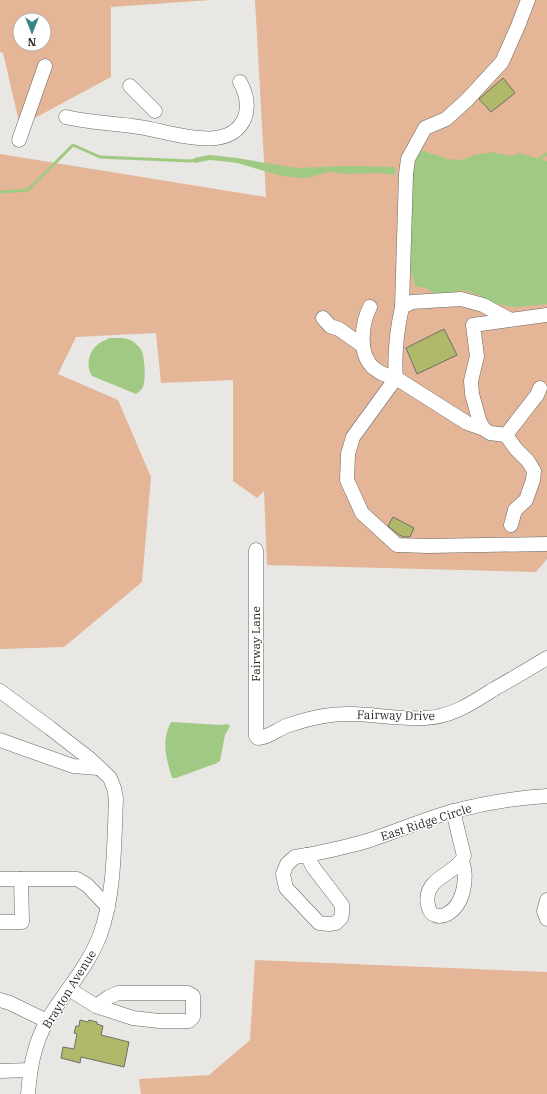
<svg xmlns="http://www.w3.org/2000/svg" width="547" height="1094" viewBox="0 0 547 1094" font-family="'IBM Plex Serif',serif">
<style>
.green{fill:#e4b597;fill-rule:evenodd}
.water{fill:#a0c984}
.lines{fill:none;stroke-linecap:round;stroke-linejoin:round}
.stream{stroke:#a0c984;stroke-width:3}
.building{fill:#b0b869;stroke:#6d6e6a}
.minor-casing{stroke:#686764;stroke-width:15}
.minor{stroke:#fff;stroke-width:14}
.labels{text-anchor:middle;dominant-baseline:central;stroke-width:3;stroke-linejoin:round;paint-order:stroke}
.street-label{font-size:12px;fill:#2b2a29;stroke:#fff}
</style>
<rect width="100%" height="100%" fill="#e8e7e3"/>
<!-- green -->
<g class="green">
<path d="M0,0H211L111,7V77L20,126L3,53L0,52ZM20,20H44V44H20Z"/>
<polygon points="255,0 547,0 547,559 536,572 267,565 264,491 257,498 233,481 233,380 161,383 156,333 76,337 58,374 118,400 151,477 142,582 64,647 0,649 0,154 266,197"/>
<polygon points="255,960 547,972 547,1094 141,1094 139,1079 209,1075 250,1040"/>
</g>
<!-- water -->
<g class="water">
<polygon points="420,150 448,159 461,160 475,155 493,152 511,156 519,153 547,161 547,304 518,307 507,306 489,302 479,295 462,290 443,295 433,293 428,289 415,286 407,255 410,209 413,187 415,157"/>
<polygon points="210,155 237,158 296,168 346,166 395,167 396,170 395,174 389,175 384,173 347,174 329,172 306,178 291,177 278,175 237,163 221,161 210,160 195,163 194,158"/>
<path d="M110,338C117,338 126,337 132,341C135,343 140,347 141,350C145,356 146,381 143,387C141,390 139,392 136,394L92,376C86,367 88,353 96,346C100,342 106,340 110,338Z"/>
<path d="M171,722L222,725L227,724L230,726L225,735L220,761L217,763L176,778H172C166,758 161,741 171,722Z"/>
</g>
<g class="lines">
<!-- stream -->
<g class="stream">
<polyline points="537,160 547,154"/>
<polyline points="0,192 28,190 73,145 100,157 190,161 196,160"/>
</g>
</g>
<!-- building -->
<g class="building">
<polygon points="503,78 515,93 491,112 479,99"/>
<polygon points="444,329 457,355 417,374 406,348"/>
<polygon points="393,517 414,528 410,537 403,537 398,534 388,526"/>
<polygon points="80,1020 88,1022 89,1020 97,1022 97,1024 103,1026 101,1035 129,1042 124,1067 81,1057 80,1063 61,1058 63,1047 74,1049 77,1034 74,1033 76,1026 79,1026"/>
</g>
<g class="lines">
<defs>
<g id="minor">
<polyline points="130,86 155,111"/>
<path d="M66,117C90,123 115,123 139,127C169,131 230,156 245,117C249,105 246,93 240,82"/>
<polyline points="19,140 45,66"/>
<path d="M370,307C361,325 357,359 378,371C383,375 390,376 396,378C394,355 397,330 402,307L412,302L461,299L483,305L509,319"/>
<polyline points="402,307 406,174 408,159 425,128 446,119 467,100 502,62 518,26 528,0"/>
<polyline points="323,318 330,326 339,329 363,346"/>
<polyline points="540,388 537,395 506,435 490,433 484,429 480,423 472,394 471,381 477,356 473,325 547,315"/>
<polyline points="484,429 467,423 396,378 353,437 348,454 347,480 362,513 397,545 428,546 547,544"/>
<polyline points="506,435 516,449 528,461 534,471 533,480 526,500 515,510 511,525"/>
<path d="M256,550V736L258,738C267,738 277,730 286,726C298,722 311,718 324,716C357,710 391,720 425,718C452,717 472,703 494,689C512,679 529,669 547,658"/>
<path d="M0,691L50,728L90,759L110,778L114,788L116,799C114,843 115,894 100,935C88,967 64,992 47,1021C34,1044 30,1068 28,1094"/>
<polyline points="0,740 73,766 98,768"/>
<path d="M453,811L464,856C458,874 422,877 428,905C429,910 431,914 435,915C439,917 443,916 447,914C464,905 468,878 462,861"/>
<path d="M307,855C327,851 347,847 367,841C396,832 424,819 454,811C484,803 515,798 547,796"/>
<polygon points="307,855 313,867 342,905 342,914 341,918 336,923 329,924 319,923 286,888 283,874 287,864 295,857"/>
<polyline points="0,879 77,879 87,885 108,907"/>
<polyline points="547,900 544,911 547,919"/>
<polyline points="0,922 22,922 21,879"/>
<polyline points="69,989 96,1006 133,1018 159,1021 189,1021 193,1017 193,996 188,993 118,993 109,997 96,1006"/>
<polyline points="0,1000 10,1003 47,1021"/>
<polyline points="0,1071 30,1070"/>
</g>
</defs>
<!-- minor casing -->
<use href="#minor" class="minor-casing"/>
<!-- minor -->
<use href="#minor" class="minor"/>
</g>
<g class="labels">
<!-- street labels -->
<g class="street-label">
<text transform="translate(255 644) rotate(-90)">Fairway Lane</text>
<text transform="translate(396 715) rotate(1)">Fairway Drive</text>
<text transform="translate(426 822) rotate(-18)">East Ridge Circle</text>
<text transform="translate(69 989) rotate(-58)">Brayton Avenue</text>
</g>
</g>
<!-- north arrow -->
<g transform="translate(32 32) rotate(180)"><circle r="19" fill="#ffffff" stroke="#aaaaa9"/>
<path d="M0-3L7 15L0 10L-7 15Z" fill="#3c8481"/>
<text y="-6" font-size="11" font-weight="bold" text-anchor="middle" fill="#2b2a29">N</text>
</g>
</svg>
